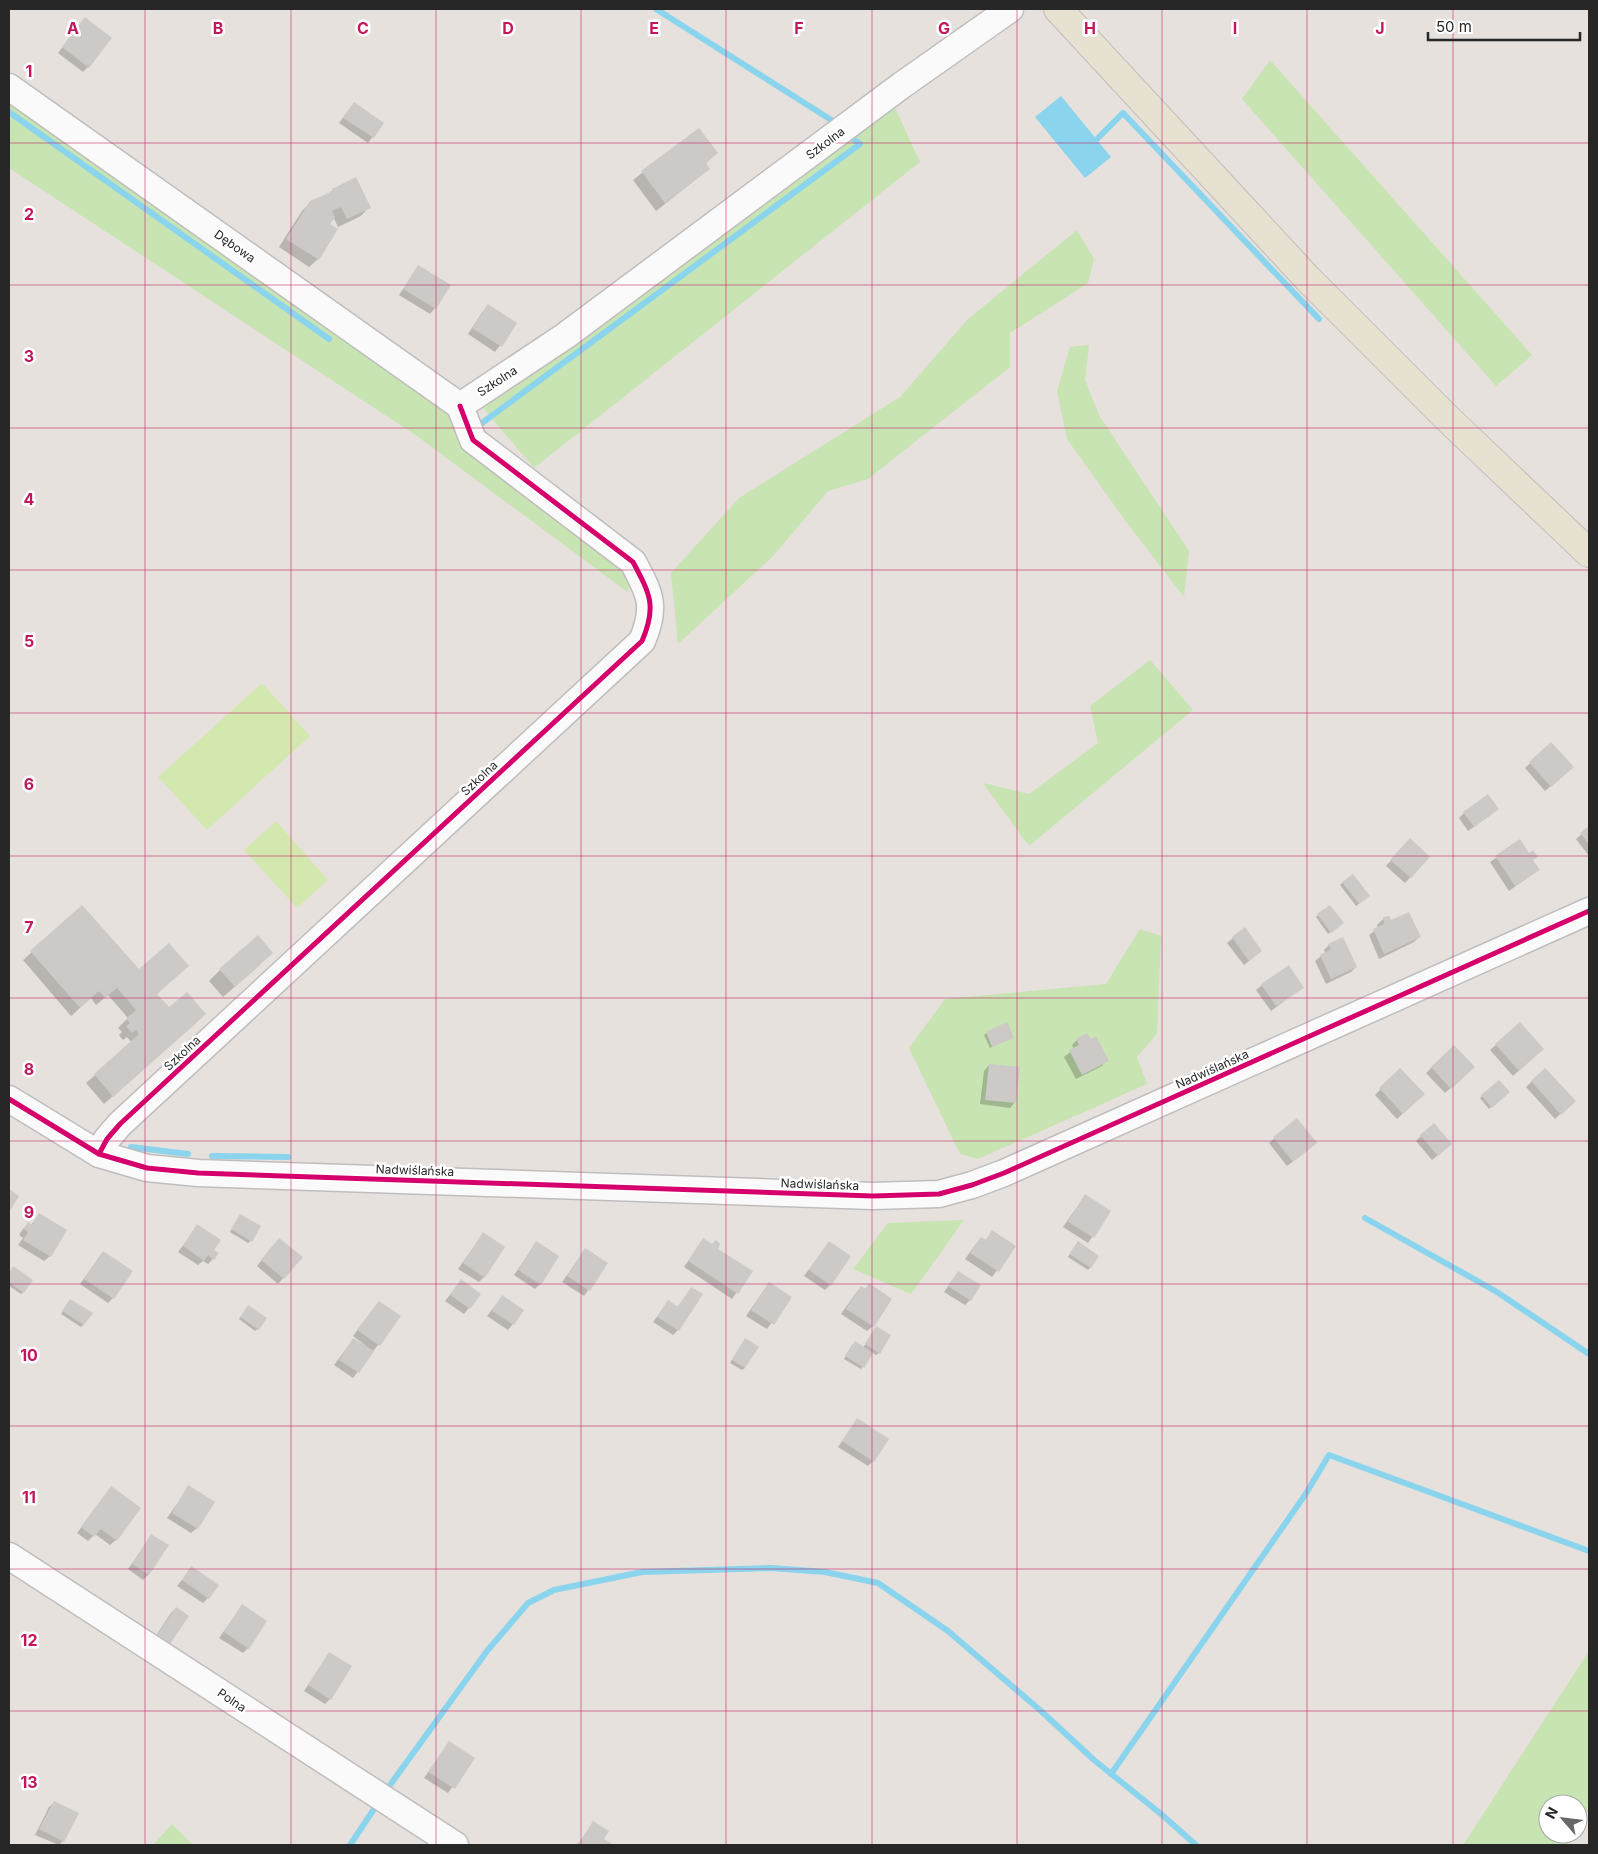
<svg xmlns="http://www.w3.org/2000/svg" width="1598" height="1854" viewBox="0 0 1598 1854" font-family="Inter,sans-serif">
<style>
.green{fill:#c7e4b2}
.pitch{fill:#d3e8af}
.water{fill:#8ad4ee}
.shadow{fill:#0003}
.lines{fill:none;stroke-linecap:round;stroke-linejoin:round}
.stream{stroke:#8ad4ee;stroke-width:6}
.building{fill:#ccc9c6}
.minor-casing{stroke:#bfbdbe;stroke-width:29}
.major-casing{stroke:#bfbdbb;stroke-width:30}
.minor{stroke:#fbfafa;stroke-width:26}
.major{stroke:#e7e1d1;stroke-width:28}
.cycleway-casing{stroke:#fff;stroke-width:8}
.cycleway{stroke:#d6006c;stroke-width:5}
.grid{fill:none;stroke:#c2185b;stroke-width:1;stroke-opacity:0.55}
.labels{text-anchor:middle;dominant-baseline:central;stroke-width:5;stroke-linejoin:round;paint-order:stroke}
.street-label{font-size:12px;fill:#272727;stroke:#fff}
.grid-label{font-size:16px;text-anchor:middle;font-weight:bold;fill:#c2185b;stroke:#fff;stroke-width:5;stroke-linejoin:round;paint-order:stroke}
</style>
<rect width="100%" height="100%" fill="#e6e1dc"/>
<!-- green -->
<g class="green">
<polygon points="1270,60 1532,355 1496,386 1242,99"/>
<polygon points="9,100 452,407 627,568 629,593 414,434 9,168"/>
<polygon points="895,108 920,162 534,468 478,402 570,342"/>
<polygon points="1077,230 1094,259 1088,283 1010,333 1010,367 868,479 828,491 774,555 678,644 671,573 739,498 900,397 968,319"/>
<polygon points="1089,345 1085,380 1099,415 1189,551 1184,597 1127,523 1067,439 1057,391 1070,347"/>
<polygon points="1150,660 1193,710 1029,846 983,783 1029,794 1098,743 1090,706"/>
<polygon points="1140,929 1161,936 1157,1034 1137,1057 1147,1084 978,1159 960,1154 909,1048 945,999 1106,984"/>
<polygon points="964,1220 911,1294 853,1269 888,1223"/>
<polygon points="1589,1651 1589,1810 1578,1828 1578,1804 1548,1804 1548,1834 1574,1834 1567,1845 1463,1845"/>
<polygon points="172,1824 193,1845 153,1845"/>
</g>
<!-- pitch -->
<g class="pitch">
<polygon points="262,683 310,736 207,830 158,777"/>
<polygon points="276,821 328,880 297,908 244,850"/>
</g>
<!-- water -->
<polygon class="water" points="1061,96 1111,157 1085,178 1035,117"/>
<!-- shadow -->
<g class="shadow">
<polygon points="80,24 88,67 83,72 58,53"/>
<polygon points="354,103 383,123 368,143 339,123"/>
<polygon points="698,129 716,153 705,164 709,169 656,211 633,180"/>
<polygon points="333,190 369,207 361,216 338,227 333,216 328,225 318,259 309,267 279,247 302,211 311,202 327,195"/>
<polygon points="419,266 435,308 430,314 399,295"/>
<polygon points="483,311 516,324 495,352 468,334"/>
<polygon points="1551,744 1567,772 1545,791 1525,768"/>
<polygon points="1464,813 1492,814 1468,831 1459,818"/>
<polygon points="1589,828 1589,856 1576,839"/>
<polygon points="1520,841 1538,870 1509,891 1490,862"/>
<polygon points="1405,845 1429,857 1405,883 1386,866"/>
<polygon points="1352,875 1366,898 1356,906 1340,885"/>
<polygon points="82,907 169,1009 197,1022 104,1104 86,1083 132,1043 127,1037 123,1040 119,1035 122,1032 118,1028 128,1018 108,995 96,1005 91,998 71,1016 23,960"/>
<polygon points="1318,915 1340,926 1328,934 1316,917"/>
<polygon points="1389,917 1391,922 1419,937 1414,942 1379,959 1369,935 1378,928 1377,925 1382,920"/>
<polygon points="1244,929 1255,956 1244,965 1227,943"/>
<polygon points="1329,945 1356,967 1351,972 1326,984 1315,961 1325,953 1324,950"/>
<polygon points="261,964 223,997 209,981 220,970"/>
<polygon points="1262,985 1303,987 1271,1011 1256,990"/>
<polygon points="1520,1024 1537,1054 1513,1076 1490,1050"/>
<polygon points="987,1033 1013,1037 990,1048 984,1035"/>
<polygon points="1077,1040 1107,1060 1102,1066 1076,1079 1064,1057 1074,1049 1072,1045"/>
<polygon points="1454,1046 1473,1067 1445,1093 1426,1073"/>
<polygon points="989,1065 1015,1102 1010,1108 980,1104 984,1071"/>
<polygon points="1545,1069 1574,1101 1555,1119 1526,1087"/>
<polygon points="1400,1070 1423,1094 1397,1119 1375,1095"/>
<polygon points="1499,1081 1509,1092 1489,1109 1480,1098"/>
<polygon points="1297,1120 1310,1148 1287,1166 1269,1143"/>
<polygon points="1421,1136 1445,1149 1432,1160 1416,1141"/>
<polygon points="1085,1196 1110,1211 1088,1243 1063,1227"/>
<polygon points="39,1215 50,1256 44,1261 18,1245 23,1238 19,1235 23,1229 28,1224 31,1225"/>
<polygon points="238,1218 251,1241 248,1243 230,1232"/>
<polygon points="198,1226 213,1251 213,1259 208,1264 203,1261 198,1265 178,1252"/>
<polygon points="992,1231 1015,1246 992,1277 965,1259 976,1244 981,1238 985,1241"/>
<polygon points="483,1234 484,1277 479,1282 458,1269"/>
<polygon points="703,1240 751,1272 732,1299 684,1267"/>
<polygon points="536,1243 540,1284 535,1289 514,1275"/>
<polygon points="829,1243 830,1285 825,1290 804,1276"/>
<polygon points="274,1245 301,1257 278,1284 257,1266"/>
<polygon points="1076,1245 1098,1256 1088,1270 1068,1257"/>
<polygon points="585,1250 606,1263 584,1296 562,1282"/>
<polygon points="103,1252 113,1298 108,1303 80,1284"/>
<polygon points="11,1270 23,1292 21,1294 9,1286 9,1274"/>
<polygon points="958,1272 970,1300 965,1305 944,1292"/>
<polygon points="461,1281 480,1294 464,1314 445,1301"/>
<polygon points="769,1283 790,1297 767,1329 746,1316"/>
<polygon points="869,1285 873,1326 867,1331 841,1314 856,1293 861,1287 864,1290"/>
<polygon points="692,1288 678,1330 673,1335 653,1322 668,1302 677,1308"/>
<polygon points="502,1297 523,1311 508,1330 487,1316"/>
<polygon points="379,1302 399,1317 353,1378 334,1365 353,1340 364,1347 365,1345 353,1336"/>
<polygon points="68,1303 84,1324 81,1327 61,1314"/>
<polygon points="246,1309 258,1329 255,1331 239,1319"/>
<polygon points="874,1330 879,1353 876,1355 872,1352 861,1369 844,1359 852,1345 863,1348"/>
<polygon points="743,1342 745,1368 742,1370 730,1363"/>
<polygon points="857,1420 873,1461 868,1466 838,1447"/>
<polygon points="189,1487 197,1528 191,1533 167,1518"/>
<polygon points="111,1488 116,1540 110,1545 95,1534 88,1541 77,1533"/>
<polygon points="152,1535 149,1574 143,1580 128,1569"/>
<polygon points="192,1568 208,1598 203,1603 177,1586"/>
<polygon points="242,1606 248,1648 243,1653 219,1638"/>
<polygon points="176,1608 188,1616 151,1643 171,1613"/>
<polygon points="329,1654 330,1699 325,1704 304,1691"/>
<polygon points="449,1743 473,1759 448,1793 424,1778"/>
<polygon points="55,1802 63,1841 59,1845 35,1835 49,1807"/>
<polygon points="594,1823 602,1839 612,1845 577,1845"/>
</g>
<g class="lines">
<!-- stream -->
<g class="stream">
<polyline points="656,9 836,123"/>
<polyline points="9,112 329,339"/>
<polyline points="1097,139 1123,113 1319,319"/>
<polyline points="478,426 860,144 849,136"/>
<polyline points="131,1147 188,1154"/>
<polyline points="212,1156 288,1157"/>
<polyline points="1365,1218 1497,1292 1589,1354"/>
<polyline points="1111,1774 1305,1495 1329,1455 1589,1551"/>
<polyline points="385,1792 487,1651 528,1603 554,1590 642,1572 771,1568 825,1572 878,1583 948,1631 1041,1711 1094,1760 1161,1814 1196,1845"/>
<polyline points="350,1845 378,1803"/>
</g>
</g>
<!-- building -->
<g class="building">
<polygon points="85,17 112,38 89,68 62,47"/>
<polygon points="354,102 384,123 374,138 343,118"/>
<polygon points="699,128 718,153 706,163 710,169 665,203 641,171"/>
<polygon points="356,177 371,208 347,219 341,207 332,211 335,217 330,224 338,229 319,260 286,239 310,201 333,191 332,189"/>
<polygon points="418,265 451,285 436,309 403,289"/>
<polygon points="488,304 517,323 502,347 472,328"/>
<polygon points="1551,742 1574,767 1551,787 1529,762"/>
<polygon points="1488,794 1499,809 1474,827 1463,812"/>
<polygon points="1589,826 1589,844 1580,833"/>
<polygon points="1410,838 1430,857 1411,878 1390,860"/>
<polygon points="1520,839 1529,853 1533,850 1538,857 1533,860 1540,870 1515,886 1495,856"/>
<polygon points="1353,874 1370,896 1359,904 1342,882"/>
<polygon points="82,905 139,969 169,943 189,966 157,994 169,1007 187,992 206,1014 113,1097 94,1074 139,1034 136,1030 132,1033 126,1026 130,1023 126,1019 136,1010 117,988 105,998 99,991 80,1008 30,951"/>
<polygon points="1330,905 1344,923 1331,933 1317,914"/>
<polygon points="1409,912 1421,937 1384,954 1373,929 1384,924 1383,917 1389,916 1391,920"/>
<polygon points="1245,927 1262,951 1249,961 1232,937"/>
<polygon points="258,935 273,953 235,987 219,969"/>
<polygon points="1343,937 1357,967 1331,979 1320,955 1331,949 1328,944"/>
<polygon points="1289,965 1304,988 1276,1006 1261,984"/>
<polygon points="1007,1022 1014,1038 992,1047 986,1032"/>
<polygon points="1520,1022 1544,1049 1519,1071 1495,1044"/>
<polygon points="1087,1033 1091,1039 1096,1036 1109,1061 1082,1075 1069,1050 1079,1045 1076,1039"/>
<polygon points="1454,1045 1475,1067 1451,1089 1431,1067"/>
<polygon points="989,1064 1020,1067 1016,1103 985,1100"/>
<polygon points="1400,1068 1425,1094 1403,1114 1379,1088"/>
<polygon points="1545,1068 1576,1101 1561,1115 1531,1081"/>
<polygon points="1499,1080 1510,1092 1492,1108 1481,1095"/>
<polygon points="1297,1118 1317,1143 1293,1162 1273,1137"/>
<polygon points="1434,1123 1452,1144 1438,1156 1420,1135"/>
<polygon points="9,1189 19,1196 9,1212"/>
<polygon points="1085,1194 1111,1211 1094,1238 1068,1222"/>
<polygon points="39,1213 67,1230 51,1257 23,1240 28,1232 24,1229 28,1222 32,1225"/>
<polygon points="240,1214 261,1226 252,1242 231,1229"/>
<polygon points="197,1224 221,1240 214,1250 219,1253 214,1260 208,1255 204,1261 183,1246"/>
<polygon points="992,1230 1016,1246 999,1272 970,1253 981,1237 986,1240"/>
<polygon points="483,1232 505,1247 485,1278 463,1263"/>
<polygon points="279,1238 303,1257 284,1279 261,1260"/>
<polygon points="703,1238 712,1244 716,1240 720,1244 718,1249 753,1271 738,1294 688,1261"/>
<polygon points="536,1241 559,1256 541,1285 518,1270"/>
<polygon points="829,1241 851,1256 831,1286 809,1270"/>
<polygon points="1078,1241 1099,1256 1091,1268 1069,1254"/>
<polygon points="585,1248 608,1263 590,1291 567,1276"/>
<polygon points="103,1251 133,1271 114,1299 84,1279"/>
<polygon points="13,1266 33,1280 24,1293 9,1282 9,1273"/>
<polygon points="958,1271 981,1285 971,1301 948,1286"/>
<polygon points="461,1279 481,1294 470,1309 450,1295"/>
<polygon points="769,1282 792,1297 774,1325 751,1310"/>
<polygon points="869,1283 892,1299 874,1327 846,1309 861,1286 866,1289"/>
<polygon points="691,1287 703,1294 679,1331 657,1317 668,1300 678,1307"/>
<polygon points="502,1295 524,1310 514,1325 492,1311"/>
<polygon points="70,1299 93,1313 84,1325 62,1311"/>
<polygon points="379,1301 401,1316 380,1346 357,1330"/>
<polygon points="248,1305 267,1318 259,1330 240,1317"/>
<polygon points="876,1326 891,1335 880,1354 865,1344"/>
<polygon points="353,1338 374,1351 359,1373 339,1360"/>
<polygon points="745,1338 759,1347 745,1368 732,1360"/>
<polygon points="855,1341 873,1353 864,1368 845,1356"/>
<polygon points="857,1418 889,1439 874,1462 842,1441"/>
<polygon points="188,1485 215,1502 198,1529 172,1513"/>
<polygon points="111,1486 141,1508 117,1541 101,1529 94,1537 81,1527"/>
<polygon points="151,1534 169,1545 149,1575 132,1564"/>
<polygon points="191,1566 219,1585 209,1599 182,1580"/>
<polygon points="242,1604 267,1621 249,1649 224,1632"/>
<polygon points="176,1607 189,1616 168,1647 155,1638"/>
<polygon points="329,1652 352,1666 331,1700 308,1685"/>
<polygon points="449,1741 475,1758 455,1789 428,1772"/>
<polygon points="54,1801 79,1813 64,1842 39,1829"/>
<polygon points="593,1821 609,1831 604,1839 614,1845 578,1845"/>
</g>
<g class="lines">
<defs>
<g id="minor">
<polyline points="9,87 460,406"/>
<polyline points="460,406 565,336 902,85 1010,9"/>
<polyline points="9,1099 99,1154 147,1168 198,1173 873,1196 939,1194 972,1185 1004,1173 1589,911"/>
<path d="M99,1154L107,1139L120,1124L642,641C657,606 650,594 633,562L473,440L460,406"/>
<polyline points="9,1556 455,1845"/>
</g>
<polyline id="major" points="1058,9 1308,279 1447,418 1589,553"/>
</defs>
<!-- minor casing -->
<use href="#minor" class="minor-casing"/>
<!-- major casing -->
<use href="#major" class="major-casing"/>
<!-- minor -->
<use href="#minor" class="minor"/>
<!-- major -->
<use href="#major" class="major"/>
<defs>
<g id="cycleway">
<polyline points="9,1099 99,1154 147,1168 198,1173 873,1196 939,1194 972,1185 1004,1173 1589,911"/>
<path d="M99,1154L107,1139L120,1124L642,641C657,606 650,594 633,562L473,440L460,406"/>
</g>
</defs>
<!-- cycleway casing -->
<use href="#cycleway" class="cycleway-casing"/>
<!-- cycleway -->
<use href="#cycleway" class="cycleway"/>
</g>
<!-- grid -->
<path class="grid" d="M145,9V1845M291,9V1845M436,9V1845M581,9V1845M726,9V1845M872,9V1845M1017,9V1845M1162,9V1845M1307,9V1845M1453,9V1845M9,143H1589M9,285H1589M9,428H1589M9,570H1589M9,713H1589M9,856H1589M9,998H1589M9,1141H1589M9,1284H1589M9,1426H1589M9,1569H1589M9,1711H1589"/>
<g class="labels">
<!-- street labels -->
<g class="street-label">
<text transform="translate(825 143) rotate(-37)">Szkolna</text>
<text transform="translate(235 246) rotate(35)">Dębowa</text>
<text transform="translate(497 381) rotate(-33)">Szkolna</text>
<text transform="translate(479 778) rotate(-43)">Szkolna</text>
<text transform="translate(182 1053) rotate(-43)">Szkolna</text>
<text transform="translate(1212 1069) rotate(-24)">Nadwiślańska</text>
<text transform="translate(415 1170) rotate(2)">Nadwiślańska</text>
<text transform="translate(820 1184) rotate(2)">Nadwiślańska</text>
<text transform="translate(232 1700) rotate(34)">Polna</text>
</g>
</g>
<g class="grid-label">
<text x="73" y="34">A</text>
<text x="218" y="34">B</text>
<text x="363" y="34">C</text>
<text x="508" y="34">D</text>
<text x="654" y="34">E</text>
<text x="799" y="34">F</text>
<text x="944" y="34">G</text>
<text x="1090" y="34">H</text>
<text x="1235" y="34">I</text>
<text x="1380" y="34">J</text>
<text x="29" y="77">1</text>
<text x="29" y="220">2</text>
<text x="29" y="362">3</text>
<text x="29" y="505">4</text>
<text x="29" y="647">5</text>
<text x="29" y="790">6</text>
<text x="29" y="933">7</text>
<text x="29" y="1075">8</text>
<text x="29" y="1218">9</text>
<text x="29" y="1361">10</text>
<text x="29" y="1503">11</text>
<text x="29" y="1646">12</text>
<text x="29" y="1788">13</text>
</g>
<!-- border -->
<rect width="1598" height="1854" fill="none" stroke="#272727" stroke-width="20"/>
<!-- north arrow -->
<g transform="translate(1563 1819) rotate(298)"><circle r="24" fill="#ffffff" stroke="#a9a9a9"/>
<path d="M0-4L9 19L0 12L-9 19Z" fill="#6a6866"/>
<text y="-8" font-size="14" font-weight="bold" text-anchor="middle" fill="#272727">N</text>
</g>
<!-- scale -->
<path d="M1428 32v8h152v-8" fill="none" stroke="#272727" stroke-width="2.5"/>
<text x="1436" y="32" font-size="15" fill="#272727" stroke="#ffffff" stroke-width="4" paint-order="stroke">50 m</text>
</svg>
